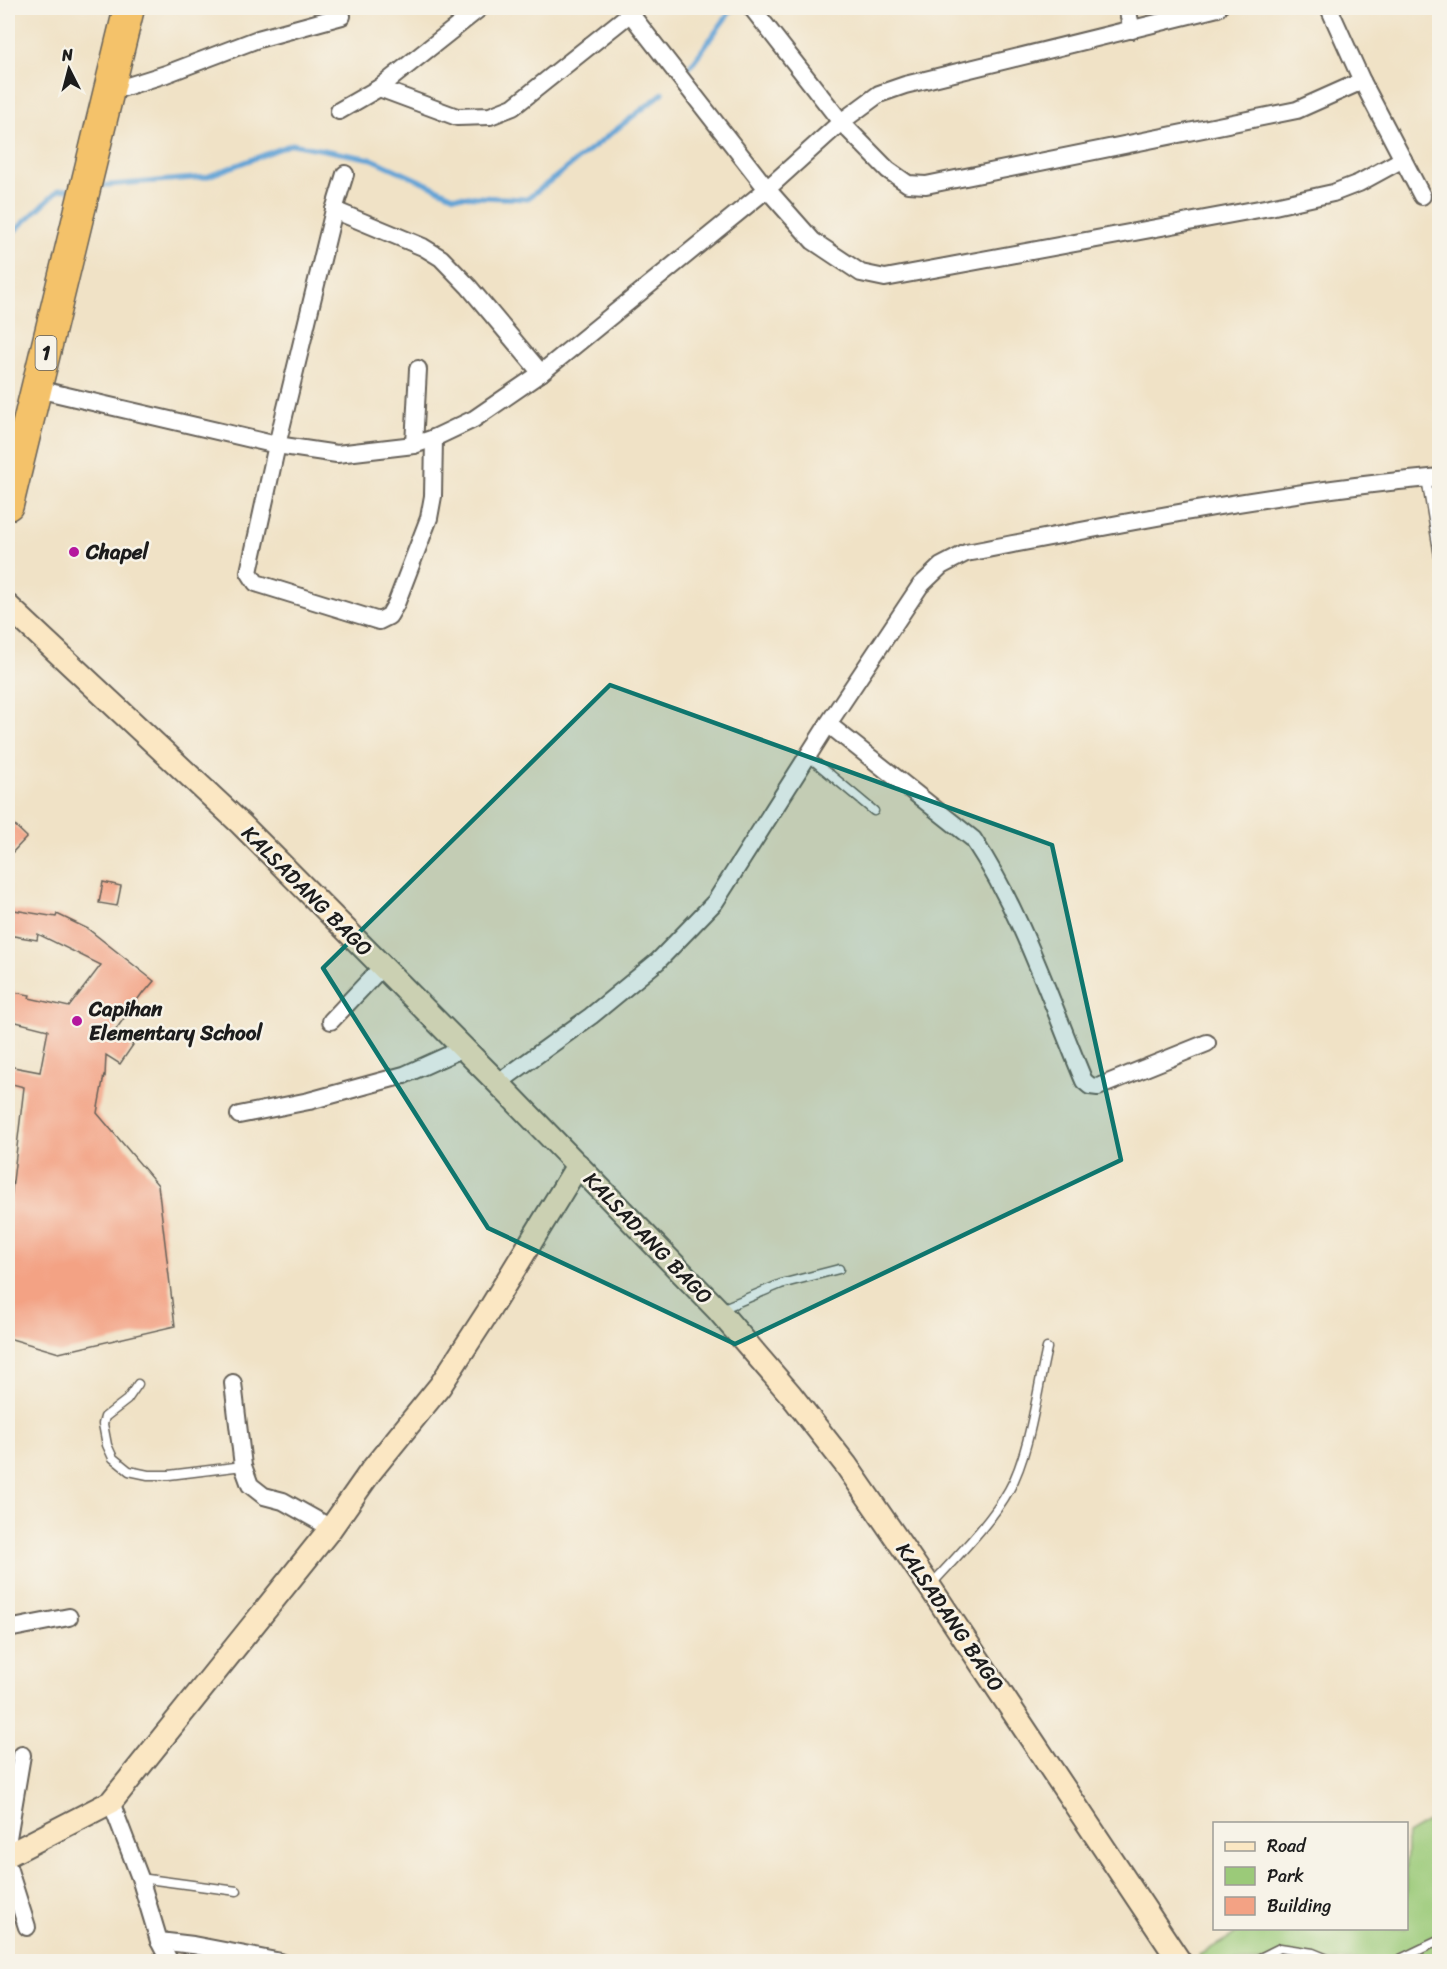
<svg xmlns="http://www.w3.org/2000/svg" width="1447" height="1969" viewBox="0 0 1447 1969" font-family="Sriracha,sans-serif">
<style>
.green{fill:#9bca79;stroke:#5c734a;stroke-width:1.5}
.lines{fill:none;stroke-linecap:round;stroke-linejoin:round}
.stream{stroke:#62a3d5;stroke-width:5}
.building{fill:#f3a284}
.lane-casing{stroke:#666158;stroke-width:11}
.street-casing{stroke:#666158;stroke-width:20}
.secondary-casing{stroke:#666158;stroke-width:26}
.highway-casing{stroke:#666158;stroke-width:33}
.lane{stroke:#fff;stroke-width:8}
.street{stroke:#fff;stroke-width:16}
.secondary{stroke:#fbe7c3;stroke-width:22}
.highway{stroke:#f4c26a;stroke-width:30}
.marked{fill:#0f766e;fill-opacity:0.2;stroke:#0f766e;stroke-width:4.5;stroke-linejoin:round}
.poi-dot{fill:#b5179e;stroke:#f7f3e8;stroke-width:2}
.labels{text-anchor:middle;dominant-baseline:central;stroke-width:5;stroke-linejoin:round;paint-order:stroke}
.shield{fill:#f7f3e8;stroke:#5e5c59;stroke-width:1.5}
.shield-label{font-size:20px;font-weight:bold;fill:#1c1c1c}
.poi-label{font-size:21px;font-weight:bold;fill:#1c1c1c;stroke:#f7f3e8;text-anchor:start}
.street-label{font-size:21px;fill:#1c1c1c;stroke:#f7f3e8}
</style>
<rect width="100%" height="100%" fill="#f7f3e8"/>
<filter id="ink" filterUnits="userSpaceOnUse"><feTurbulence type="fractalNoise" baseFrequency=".0167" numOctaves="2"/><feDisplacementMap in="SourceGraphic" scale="12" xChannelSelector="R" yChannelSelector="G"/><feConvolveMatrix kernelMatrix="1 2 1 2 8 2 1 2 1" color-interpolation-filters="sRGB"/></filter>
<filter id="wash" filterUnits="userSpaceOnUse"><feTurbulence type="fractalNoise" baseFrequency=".008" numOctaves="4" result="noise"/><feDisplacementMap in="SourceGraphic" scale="24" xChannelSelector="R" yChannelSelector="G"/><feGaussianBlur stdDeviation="1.35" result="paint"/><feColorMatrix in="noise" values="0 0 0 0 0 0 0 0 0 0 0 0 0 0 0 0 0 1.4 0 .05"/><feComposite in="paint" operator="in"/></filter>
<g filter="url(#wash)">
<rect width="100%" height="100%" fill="#f0e2c6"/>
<!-- green -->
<polygon class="green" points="1439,1815 1439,1960 1204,1962 1199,1955 1244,1929 1406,1928 1407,1834"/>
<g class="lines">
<!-- stream -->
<g class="stream">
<polyline points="686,72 733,8"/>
<polyline points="96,186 206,177 292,144 372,159 454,196 527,199 663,93"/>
<polyline points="8,237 59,190 75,189"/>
</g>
</g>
<g id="blocks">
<!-- building -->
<g class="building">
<polygon points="8,819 27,837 8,857"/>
<polygon points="103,882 121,886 117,906 99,903"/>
<polygon points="8,909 56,917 57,914 88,929 154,981 144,993 143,992 114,1032 133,1045 120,1064 106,1055 105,1076 104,1075 97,1113 158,1185 175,1326 59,1353 8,1338 8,1224 24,1087 8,1083 8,1066 40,1072 48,1030 8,1020 8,991 30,995 29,998 69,1007 101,965 38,934 37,940 8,935"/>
</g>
</g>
</g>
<g filter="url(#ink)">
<use href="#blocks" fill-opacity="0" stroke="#666158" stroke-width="1.5"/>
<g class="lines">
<defs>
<g id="lane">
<polyline points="1426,478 1440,562"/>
<polyline points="808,756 874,811"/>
<polyline points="719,1310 781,1284 839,1269"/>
<polyline points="138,1384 127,1400 105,1417 103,1424 107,1445 113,1458 129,1471 148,1475 169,1475 243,1466"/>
<path d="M930,1586C956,1557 990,1524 1009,1490C1030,1453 1037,1390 1047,1348"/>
<polyline points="140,1878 237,1891"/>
<polyline points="1252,1962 1280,1948 1313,1953 1335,1962"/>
<polyline points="1394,1962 1440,1940"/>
</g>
<g id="street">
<polyline points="626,8 767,189 813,241 861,273 885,278 1270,207 1333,193 1359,183 1403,159"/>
<polyline points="752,8 841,122 888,170 908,184 926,185 1297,110 1362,81"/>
<polyline points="1127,8 1132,30"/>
<polyline points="1329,8 1362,81 1422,196"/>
<polyline points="379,88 457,117 490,116 513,107 637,8"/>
<polyline points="109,92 166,74 258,39 342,16"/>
<polyline points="339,111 379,88 480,8"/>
<polyline points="345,174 334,210 277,445 249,572 256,583 379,621 389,616 396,604 429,518 433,496 434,438"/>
<polyline points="334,210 423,247 441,258 469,287 541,373"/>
<polyline points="37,389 277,445 337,454 414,445 434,438 474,419 541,373 767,189 841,122 879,94 905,85 1218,8"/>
<polyline points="414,445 418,369"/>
<path d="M828,724L973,839C1022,913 1050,1000 1084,1081L1090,1086L1098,1087L1207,1043"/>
<polyline points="331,1021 382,967"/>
<path d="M498,1083L591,1016L658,961L715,902L828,724L920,586L941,566L966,553C1123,523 1280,491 1440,477"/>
<polyline points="239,1115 309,1101 404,1075 464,1048"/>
<polyline points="233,1383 243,1466 250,1485 264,1496 283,1501 331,1528"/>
<polyline points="8,1629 69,1617"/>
<polyline points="111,1802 140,1878 159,1941 170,1962"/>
<polyline points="8,1838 22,1755"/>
<polyline points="8,1867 27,1927"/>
<polyline points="159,1941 193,1945 281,1962"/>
</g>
<g id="secondary">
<polyline points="8,606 241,824 498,1083 718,1310 791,1395 846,1465 930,1587 1180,1962"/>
<polyline points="8,1855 111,1802 331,1528 371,1471 440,1386 488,1312 578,1165"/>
</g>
<polyline id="highway" points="8,505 129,8"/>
</defs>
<!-- lane casing -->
<use href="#lane" class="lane-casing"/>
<!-- street casing -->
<use href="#street" class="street-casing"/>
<!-- secondary casing -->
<use href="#secondary" class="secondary-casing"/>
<!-- highway casing -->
<use href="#highway" class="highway-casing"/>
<!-- lane -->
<use href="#lane" class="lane"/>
<!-- street -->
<use href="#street" class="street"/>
<!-- secondary -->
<use href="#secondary" class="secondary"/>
<!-- highway -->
<use href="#highway" class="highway"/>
</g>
</g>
<!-- marked area -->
<path class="marked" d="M610,685L1052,845L1121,1160L735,1344L488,1228L323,968Z"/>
<!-- markers -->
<g class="poi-dot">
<circle cx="74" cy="552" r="6"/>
<circle cx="77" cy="1021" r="6"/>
</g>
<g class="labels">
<!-- shield labels -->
<rect class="shield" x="35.5" y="336" width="21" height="34" rx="4.5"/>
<g class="shield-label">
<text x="46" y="353">1</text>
</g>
<!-- poi labels -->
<g class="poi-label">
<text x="86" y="552">Chapel</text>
<text x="89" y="1009">Capihan<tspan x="89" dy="24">Elementary School</tspan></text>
</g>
<!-- street labels -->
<g class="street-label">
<text transform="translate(307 891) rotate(45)">KALSADANG BAGO</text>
<text transform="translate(648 1238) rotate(46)">KALSADANG BAGO</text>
<text transform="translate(950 1617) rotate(56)">KALSADANG BAGO</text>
</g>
</g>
<!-- margin -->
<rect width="1447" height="1969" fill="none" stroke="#f7f3e8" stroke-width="30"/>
<!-- legend -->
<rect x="1213" y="1822" width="195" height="108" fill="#f7f3e8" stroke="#9f9d96" stroke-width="1.5"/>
<rect x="1225" y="1842" width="30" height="9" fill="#fbe7c3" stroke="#9f9d96" stroke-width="1.5"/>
<text x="1267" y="1852" font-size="18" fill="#1c1c1c">Road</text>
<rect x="1225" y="1867" width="30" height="18" fill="#9bca79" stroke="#9f9d96" stroke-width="1.5"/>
<text x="1267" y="1882" font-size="18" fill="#1c1c1c">Park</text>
<rect x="1225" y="1897" width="30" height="18" fill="#f3a284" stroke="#9f9d96" stroke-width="1.5"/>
<text x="1267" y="1912" font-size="18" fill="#1c1c1c">Building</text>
<!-- north arrow -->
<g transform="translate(69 69) rotate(354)" stroke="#f7f3e8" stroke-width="4.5" paint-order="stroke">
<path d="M0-4.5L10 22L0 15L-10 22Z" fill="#1c1c1c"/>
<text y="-9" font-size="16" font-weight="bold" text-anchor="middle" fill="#1c1c1c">N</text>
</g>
</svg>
